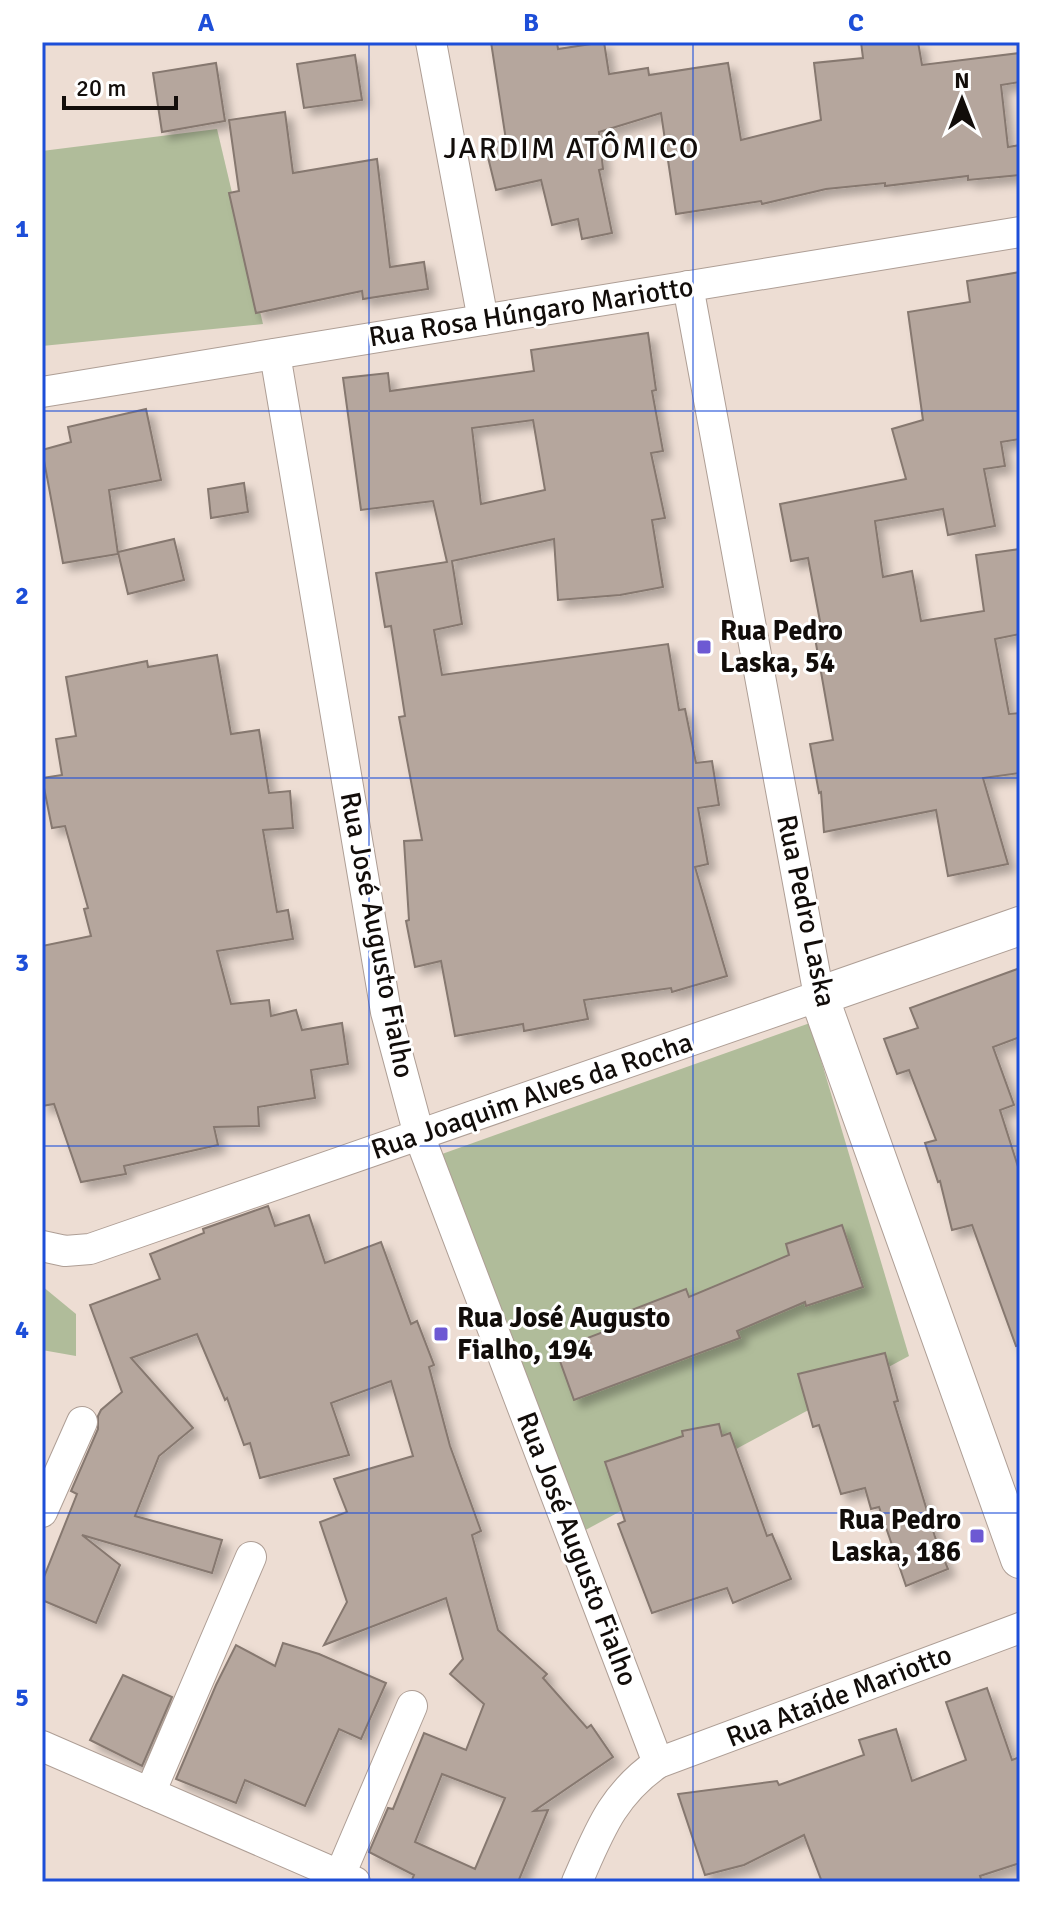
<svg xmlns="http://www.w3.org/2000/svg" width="1062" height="1924" viewBox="0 0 1062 1924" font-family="Signika,sans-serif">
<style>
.green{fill:#b0bc9a}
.building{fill:#b5a69d;stroke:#86786f;stroke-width:2;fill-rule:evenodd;filter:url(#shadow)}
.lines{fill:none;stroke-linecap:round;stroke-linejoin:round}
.minor-casing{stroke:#ae9e95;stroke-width:32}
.tertiary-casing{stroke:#ae9e95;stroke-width:40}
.minor{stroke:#fff;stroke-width:30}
.tertiary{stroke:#fff;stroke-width:38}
.grid{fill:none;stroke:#1d4ed8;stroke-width:2;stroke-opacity:0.55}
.poi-dot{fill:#6d59d3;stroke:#fff;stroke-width:3}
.labels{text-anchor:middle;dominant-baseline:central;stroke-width:6;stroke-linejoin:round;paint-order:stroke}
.street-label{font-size:28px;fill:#120d0a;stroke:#fff}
.poi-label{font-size:28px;font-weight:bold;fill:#120d0a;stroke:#fff;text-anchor:start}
.neighbourhood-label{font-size:30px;letter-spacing:2px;fill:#120d0a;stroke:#fff}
.neatline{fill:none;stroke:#1d4ed8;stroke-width:3}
.grid-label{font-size:26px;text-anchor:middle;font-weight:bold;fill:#1d4ed8}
</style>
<defs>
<filter id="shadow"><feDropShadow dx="7" dy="7" stdDeviation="4" flood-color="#0004"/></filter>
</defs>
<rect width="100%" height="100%" fill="#edddd3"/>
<!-- green -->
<g class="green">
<polygon points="217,129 263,324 42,346 42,151"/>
<polygon points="810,1023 909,1356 580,1533 442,1154"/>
<polygon points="42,1286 76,1314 76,1356 42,1350"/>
</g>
<!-- building -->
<g class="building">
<polygon points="491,42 557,42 558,49 604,42 609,74 648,68 649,75 728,63 741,140 821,120 814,63 863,58 861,42 918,42 922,65 1020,53 1020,82 1001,85 1008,147 1020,145 1020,175 968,180 968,176 885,186 885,183 826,189 762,204 761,201 676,214 661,113 599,132 603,169 599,170 612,233 582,239 578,219 552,225 541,180 496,190 485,145 506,140"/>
<polygon points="355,55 362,100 304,108 297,64"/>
<polygon points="216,63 225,121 162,132 153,73"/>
<polygon points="285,112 293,173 377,159 390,267 424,262 428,289 363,299 362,291 256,313 229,193 239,191 229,120"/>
<polygon points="1020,272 1020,439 1001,442 1005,466 984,469 995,526 948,535 943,509 875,521 883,577 912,571 921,621 984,611 976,555 1020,549 1020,634 995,639 1009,714 1020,713 1020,773 983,778 1008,864 948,876 936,810 824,832 821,792 819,793 810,744 833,740 815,638 823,637 808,558 791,561 780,504 906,479 892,429 923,420 908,312 970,302 967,281"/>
<path d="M648,333L656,390L652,391L663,451L651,453L665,518L652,520L663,587L620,595L558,600L554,539L452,561L462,624L434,630L442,675L668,644L679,710L685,709L696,763L712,761L719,805L698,808L708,864L695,867L727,976L672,992L671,988L584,1000L588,1019L524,1031L523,1024L455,1036L441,961L415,967L406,921L409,920L404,841L422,840L399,717L405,716L391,626L385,627L376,573L447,562L433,501L361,510L343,378L388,373L390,391L534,371L531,350ZM533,420L545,490L481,504L472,428Z"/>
<polygon points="146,409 161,480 109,490 118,554 63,563 42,450 71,442 68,427"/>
<polygon points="244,483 248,512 211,518 208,489"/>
<polygon points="174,539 184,580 128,594 118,552"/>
<polygon points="217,655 231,734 259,730 269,793 290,791 293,828 263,830 277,912 288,910 293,939 217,951 231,1004 269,1000 271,1016 296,1010 302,1030 342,1023 348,1064 311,1070 315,1098 258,1107 259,1126 214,1127 218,1145 124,1166 126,1174 81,1182 54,1104 42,1106 42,946 91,936 84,909 88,908 65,826 52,828 42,778 62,775 56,739 76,736 66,677 147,661 148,667"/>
<polygon points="1020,968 1020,1037 993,1047 1014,1105 1000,1110 1020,1173 1020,1345 1016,1346 972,1225 952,1230 940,1181 938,1182 925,1143 936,1140 909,1070 897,1074 884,1039 918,1028 910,1008"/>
<path d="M268,1206L275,1226L309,1215L325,1263L381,1242L411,1324L417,1321L434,1365L429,1367L450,1446L481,1531L472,1535L498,1630L547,1674L543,1678L587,1728L591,1725L613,1757L534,1811L548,1810L518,1882H411L414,1875L369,1852L388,1808L393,1809L424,1733L466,1750L484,1704L450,1674L463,1659L446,1598L324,1645L347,1602L320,1522L347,1512L334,1479L413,1456L391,1381L331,1403L349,1455L260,1478L250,1443L244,1445L227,1398L225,1400L197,1334L131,1358L193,1428L159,1456L135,1516L222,1540L212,1573L82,1535L120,1565L96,1623L42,1600V1582L77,1494L71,1491L98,1429V1416L101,1410L122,1392L90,1305L160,1279L150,1254L204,1233L203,1229ZM442,1774L505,1798L475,1869L415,1842Z"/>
<polygon points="842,1225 863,1287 806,1306 805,1302 737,1331 740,1338 574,1400 556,1350 606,1331 603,1321 686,1289 689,1297 789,1255 786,1244"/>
<polygon points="885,1353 898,1401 894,1402 935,1537 948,1569 906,1586 879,1507 871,1509 865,1488 841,1494 819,1425 813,1427 798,1374"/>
<polygon points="719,1424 722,1436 730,1433 767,1536 772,1534 791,1579 733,1603 727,1588 652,1613 618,1524 625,1521 605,1462 683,1436 682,1431"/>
<polygon points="283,1643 319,1654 386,1683 361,1739 339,1729 305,1806 245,1780 236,1803 176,1779 216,1685 236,1645 275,1666"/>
<polygon points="123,1675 172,1697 142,1766 90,1740"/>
<polygon points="987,1688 1012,1760 1020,1757 1020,1863 980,1876 982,1882 822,1882 804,1835 744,1865 705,1875 678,1794 777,1781 779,1785 864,1755 859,1740 896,1729 912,1781 966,1760 946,1702"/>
</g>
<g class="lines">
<defs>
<g id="minor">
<polyline points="431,42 483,320"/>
<polyline points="275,354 386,1012 419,1135 658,1763"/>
<polyline points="42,392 1020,232"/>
<polyline points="42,1246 65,1251 90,1249 819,996 688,286"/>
<polyline points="42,1512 82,1422"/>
<polyline points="42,1746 355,1882"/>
<polyline points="150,1793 251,1557"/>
<polyline points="340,1875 412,1706"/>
<path d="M577,1882C599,1832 612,1795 658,1763L1020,1628"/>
</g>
<polyline id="tertiary" points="1020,926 819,996 1020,1559"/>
</defs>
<!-- minor casing -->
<use href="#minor" class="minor-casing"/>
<!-- tertiary casing -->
<use href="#tertiary" class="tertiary-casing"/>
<!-- minor -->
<use href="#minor" class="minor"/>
<!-- tertiary -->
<use href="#tertiary" class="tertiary"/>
</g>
<!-- grid -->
<path class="grid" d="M369,42V1882M693,42V1882M42,411H1020M42,778H1020M42,1146H1020M42,1513H1020"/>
<!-- markers -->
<g class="poi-dot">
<rect x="696" y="639" width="16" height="16" rx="4"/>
<rect x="433" y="1326" width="16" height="16" rx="4"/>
<rect x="969" y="1528" width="16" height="16" rx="4"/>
</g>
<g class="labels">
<!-- street labels -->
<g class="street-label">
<text transform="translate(531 312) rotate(-9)">Rua Rosa Húngaro Mariotto</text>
<text transform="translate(806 911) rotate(78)">Rua Pedro Laska</text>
<text transform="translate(377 935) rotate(79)">Rua José Augusto Fialho</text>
<text transform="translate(532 1096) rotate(-19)">Rua Joaquim Alves da Rocha</text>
<text transform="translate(577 1549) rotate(69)">Rua José Augusto Fialho</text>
<text transform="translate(839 1696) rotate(-21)">Rua Ataíde Mariotto</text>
</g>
<!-- poi labels -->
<g class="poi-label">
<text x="720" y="631">Rua Pedro<tspan x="720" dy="32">Laska, 54</tspan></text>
<text x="457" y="1318">Rua José Augusto<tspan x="457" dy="32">Fialho, 194</tspan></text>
<text x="961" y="1520" text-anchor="end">Rua Pedro<tspan x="961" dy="32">Laska, 186</tspan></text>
</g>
<!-- neighbourhood labels -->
<g class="neighbourhood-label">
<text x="572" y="148">JARDIM ATÔMICO</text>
</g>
</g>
<!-- border -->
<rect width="1062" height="1924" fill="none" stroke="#ffffff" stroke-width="88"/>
<!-- north arrow -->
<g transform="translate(962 100)" stroke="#ffffff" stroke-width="6" paint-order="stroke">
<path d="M0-6L14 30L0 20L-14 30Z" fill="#120d0a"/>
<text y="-12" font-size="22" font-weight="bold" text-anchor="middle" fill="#120d0a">N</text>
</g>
<!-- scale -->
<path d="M64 96v12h112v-12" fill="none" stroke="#120d0a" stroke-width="4"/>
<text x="76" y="96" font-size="24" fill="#120d0a" stroke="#ffffff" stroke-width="6" paint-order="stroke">20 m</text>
<rect x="44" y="44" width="974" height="1836" class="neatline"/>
<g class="grid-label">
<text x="206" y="31">A</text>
<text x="531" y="31">B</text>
<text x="856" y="31">C</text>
<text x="22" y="237">1</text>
<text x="22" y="604">2</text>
<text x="22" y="971">3</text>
<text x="22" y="1338">4</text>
<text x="22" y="1706">5</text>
</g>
</svg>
